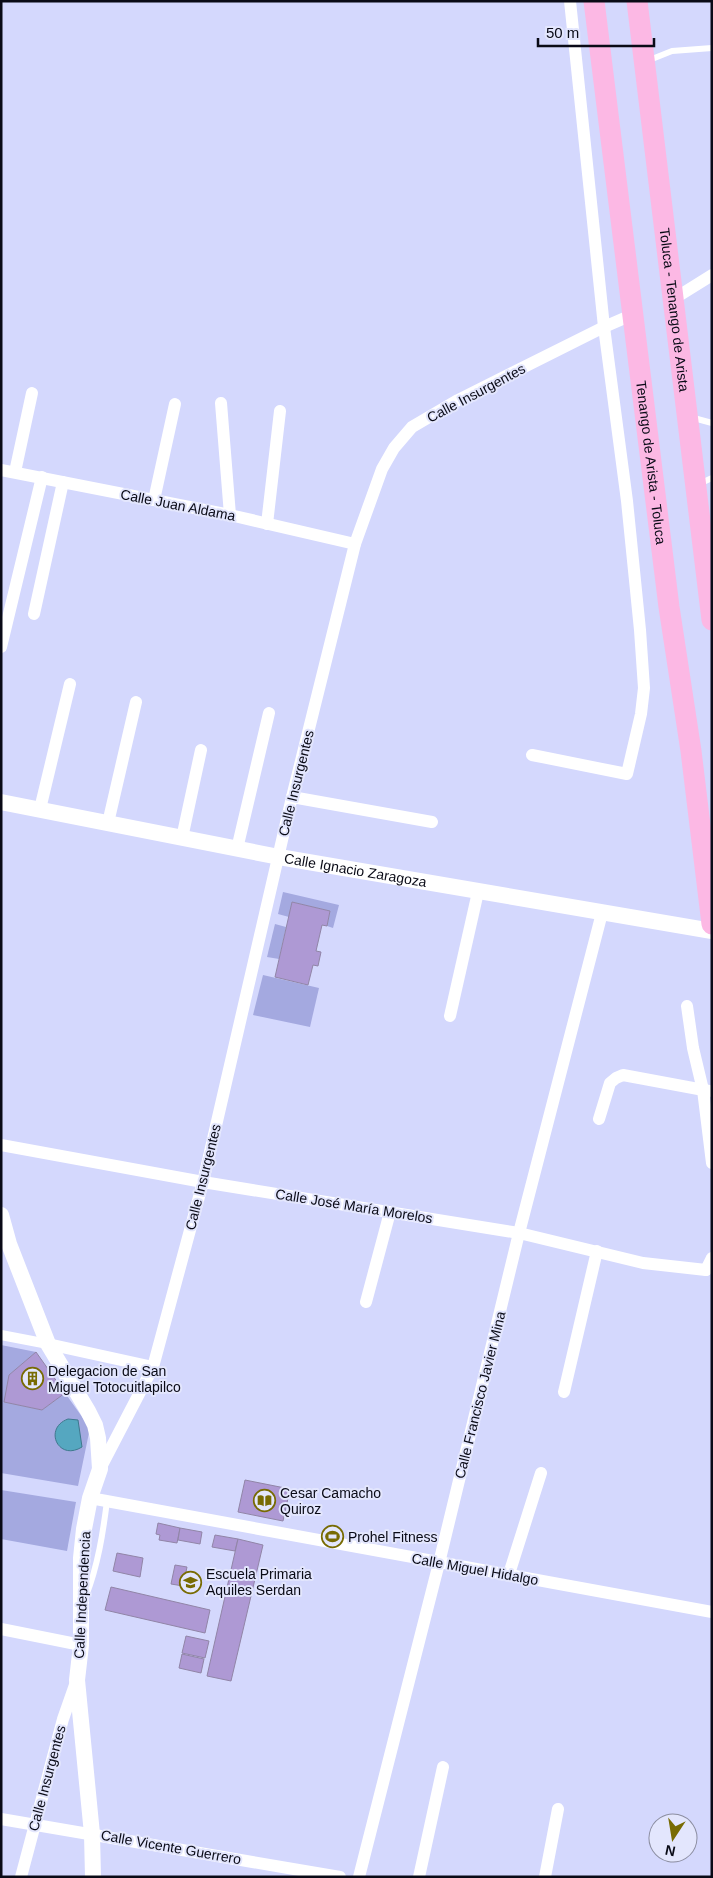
<svg xmlns="http://www.w3.org/2000/svg" width="713" height="1878" viewBox="0 0 713 1878" font-family="Arial,sans-serif">
<style>
.green{fill:#a4a9e0;fill-rule:evenodd}
.water{fill:#55a7c0;stroke:#3e788d}
.building{fill:#ae99d4;stroke:#9185a7}
.lines{fill:none;stroke-linecap:round;stroke-linejoin:round}
.service{stroke:#fff;stroke-width:6}
.pedestrian{stroke:#fff;stroke-width:10}
.minor{stroke:#fff;stroke-width:12}
.tertiary{stroke:#fff;stroke-width:16}
.trunk{stroke:#fcb8e4;stroke-width:21}
.labels{text-anchor:middle;dominant-baseline:central;stroke-width:4;stroke-linejoin:round;paint-order:stroke}
.street-label{font-size:14px;fill:#090a16;stroke:#e3e6fd}
.poi-label{font-size:14px;fill:#090a16;stroke:#e3e6fd;text-anchor:start}
</style>
<rect width="100%" height="100%" fill="#d4d8fd"/>
<!-- green -->
<g class="green">
<polygon points="283,892 339,905 333,928 327,926 330,911 292,902 289,917 278,914"/>
<polygon points="275,924 286,927 279,959 267,957"/>
<polygon points="263,975 319,988 310,1027 253,1015"/>
<path d="M1,1345L36,1352L9,1375L5,1402L42,1410L65,1393L90,1428L78,1486L1,1473ZM68,1419H73L82,1447C73,1453 66,1452 58,1445L63,1421Z"/>
<polygon points="1,1490 76,1502 67,1551 1,1539"/>
</g>
<!-- water -->
<path class="water" d="M68,1419L78,1420L82,1447C58,1462 43,1428 68,1419Z"/>
<!-- building -->
<g class="building">
<polygon points="292,902 330,911 327,926 322,925 316,951 321,952 318,966 313,965 308,985 275,977"/>
<polygon points="36,1352 65,1393 42,1410 4,1402 9,1375"/>
<polygon points="245,1480 290,1489 283,1521 238,1512"/>
<polygon points="158,1523 180,1528 177,1543 159,1540 160,1535 156,1534"/>
<polygon points="180,1528 202,1532 200,1544 178,1540"/>
<polygon points="215,1535 238,1539 235,1551 212,1547"/>
<polygon points="238,1539 263,1545 231,1681 207,1676"/>
<polygon points="117,1553 143,1558 140,1577 113,1571"/>
<polygon points="175,1565 187,1567 183,1586 171,1584"/>
<polygon points="111,1587 210,1610 205,1633 105,1610"/>
<polygon points="186,1636 209,1641 205,1658 182,1653"/>
<polygon points="182,1654 204,1659 201,1673 179,1668"/>
</g>
<g class="lines">
<!-- service -->
<g class="service">
<polyline points="647,61 672,51 712,48"/>
<polyline points="690,417 712,423"/>
<polyline points="699,484 712,478"/>
<path d="M86,1596C98,1565 103,1533 107,1501"/>
</g>
<!-- pedestrian -->
<polyline class="pedestrian" points="1,1335 48,1344"/>
<!-- minor -->
<g class="minor">
<polyline points="672,300 712,275"/>
<polyline points="221,403 230,515"/>
<polyline points="1,470 230,515 355,544"/>
<polyline points="15,472 32,393"/>
<polyline points="154,500 175,404"/>
<polyline points="267,524 280,411"/>
<polyline points="34,614 63,482"/>
<polyline points="1,647 42,477"/>
<polyline points="532,755 627,774 641,714 644,688 640,630 627,501 604,327 570,1"/>
<polyline points="292,797 432,822"/>
<polyline points="40,809 70,684"/>
<polyline points="108,823 136,702"/>
<polyline points="182,838 201,750"/>
<polyline points="237,849 269,713"/>
<polyline points="687,1006 693,1048 703,1090 712,1163"/>
<polyline points="450,1016 478,892"/>
<polyline points="599,1119 610,1083 616,1078 623,1075 709,1091"/>
<polyline points="1,1145 203,1182 519,1233 643,1263 706,1270"/>
<polyline points="706,1270 712,1258"/>
<polyline points="366,1302 390,1212"/>
<polyline points="48,1344 153,1367"/>
<polyline points="564,1392 597,1251"/>
<polyline points="100,1469 153,1367 203,1182 292,797 355,544 382,469 394,448 412,427 458,400 604,327 634,314"/>
<polyline points="90,1498 712,1612"/>
<polyline points="509,1574 541,1473"/>
<polyline points="1,1629 81,1645"/>
<polyline points="1,1819 340,1877"/>
<polyline points="21,1877 63,1719 76,1682"/>
<polyline points="359,1877 439,1563 519,1233 602,913"/>
<polyline points="419,1877 443,1767"/>
<polyline points="545,1877 558,1809"/>
</g>
<!-- tertiary -->
<g class="tertiary">
<path id="s1" d="M1,802L279,857L712,931"/>
<polyline points="1,1215 9,1244 48,1344 88,1411 95,1425 98,1438 100,1469 90,1498 84,1529 81,1558 81,1645 77,1680 92,1834 93,1877"/>
</g>
<!-- trunk -->
<g class="trunk">
<path id="s2" d="M594,1L669,607L691,751L712,924"/>
<path id="s3" d="M637,1L712,620"/>
</g>
</g>
<!-- icons -->
<defs>
<symbol id="building-ring" viewBox="-11 -11 22 22"><circle r="9.5" fill="#e3e6fd" stroke="#786b03" stroke-width="1.5"/><path d="M-4-6H4V6H1V3H-1V6H-4ZM-2.5-4.3h1.7v1.8h-1.7ZM.8-4.3h1.7v1.8H.8ZM-2.5-1h1.7V.8h-1.7ZM.8-1h1.7V.8H.8Z" fill="#786b03"/></symbol>
<symbol id="library-ring" viewBox="-11 -11 22 22"><circle r="9.5" fill="#e3e6fd" stroke="#786b03" stroke-width="1.5"/><path d="M-6-4Q-3-5.5-.7-3.5V5Q-3 3-6 4ZM6-4Q3-5.5 .7-3.5V5Q3 3 6 4Z" fill="#786b03"/></symbol>
<symbol id="stadium-ring" viewBox="-11 -11 22 22"><circle r="9.5" fill="#e3e6fd" stroke="#786b03" stroke-width="1.5"/><path d="M0-5a6.5 5 0 1 0 0 10a6.5 5 0 1 0 0-10ZM-3.5-1.8h7v3.6h-7Z" fill="#786b03"/></symbol>
<symbol id="school-ring" viewBox="-11 -11 22 22"><circle r="9.5" fill="#e3e6fd" stroke="#786b03" stroke-width="1.5"/><path d="M0-5L7-2L0 1L-7-2ZM-4 1L0 2.5L4 1V4Q0 6-4 4Z" fill="#786b03"/></symbol>
</defs>
<g fill-rule="evenodd">
<use href="#building-ring" x="20" y="1366" width="25" height="25"/>
<use href="#library-ring" x="252" y="1488" width="25" height="25"/>
<use href="#stadium-ring" x="320" y="1524" width="25" height="25"/>
<use href="#school-ring" x="178" y="1570" width="25" height="25"/>
</g>
<g class="labels">
<!-- street labels -->
<g class="street-label">
<text stroke="none"><textPath href="#s3" startOffset="311">Toluca - Tenango de Arista</textPath></text>
<text transform="translate(476 393) rotate(-28)">Calle Insurgentes</text>
<text stroke="none"><textPath href="#s2" startOffset="465">Tenango de Arista - Toluca</textPath></text>
<text transform="translate(178 505) rotate(11)">Calle Juan Aldama</text>
<text transform="translate(296 783) rotate(-76)">Calle Insurgentes</text>
<text stroke="none"><textPath href="#s1" startOffset="361">Calle Ignacio Zaragoza</textPath></text>
<text transform="translate(203 1177) rotate(-76)">Calle Insurgentes</text>
<text transform="translate(354 1206) rotate(9)">Calle José María Morelos</text>
<text transform="translate(480 1395) rotate(-76)">Calle Francisco Javier Mina</text>
<text transform="translate(475 1569) rotate(10)">Calle Miguel Hidalgo</text>
<text transform="translate(82 1595) rotate(-87)">Calle Independencia</text>
<text transform="translate(47 1778) rotate(-75)">Calle Insurgentes</text>
<text transform="translate(171 1847) rotate(10)">Calle Vicente Guerrero</text>
</g>
<!-- poi labels -->
<g class="poi-label">
<text x="48" y="1371">Delegacion de San<tspan x="48" dy="16">Miguel Totocuitlapilco</tspan></text>
<text x="280" y="1493">Cesar Camacho<tspan x="280" dy="16">Quiroz</tspan></text>
<text x="348" y="1537">Prohel Fitness</text>
<text x="206" y="1574">Escuela Primaria<tspan x="206" dy="16">Aquiles Serdan</tspan></text>
</g>
</g>
<!-- border -->
<rect width="713" height="1878" fill="none" stroke="#090a16" stroke-width="5"/>
<!-- north arrow -->
<g transform="translate(673 1838) rotate(192)"><circle r="24" fill="#e3e6fd" stroke="#8c8ea1"/>
<path d="M0-4L9 19L0 12L-9 19Z" fill="#786b03"/>
<text y="-8" font-size="14" font-weight="bold" text-anchor="middle" fill="#090a16">N</text>
</g>
<!-- scale -->
<path d="M538 38v8h116v-8" fill="none" stroke="#090a16" stroke-width="2.5"/>
<text x="546" y="38" font-size="15" fill="#090a16" stroke="#e3e6fd" stroke-width="4" paint-order="stroke">50 m</text>
</svg>
